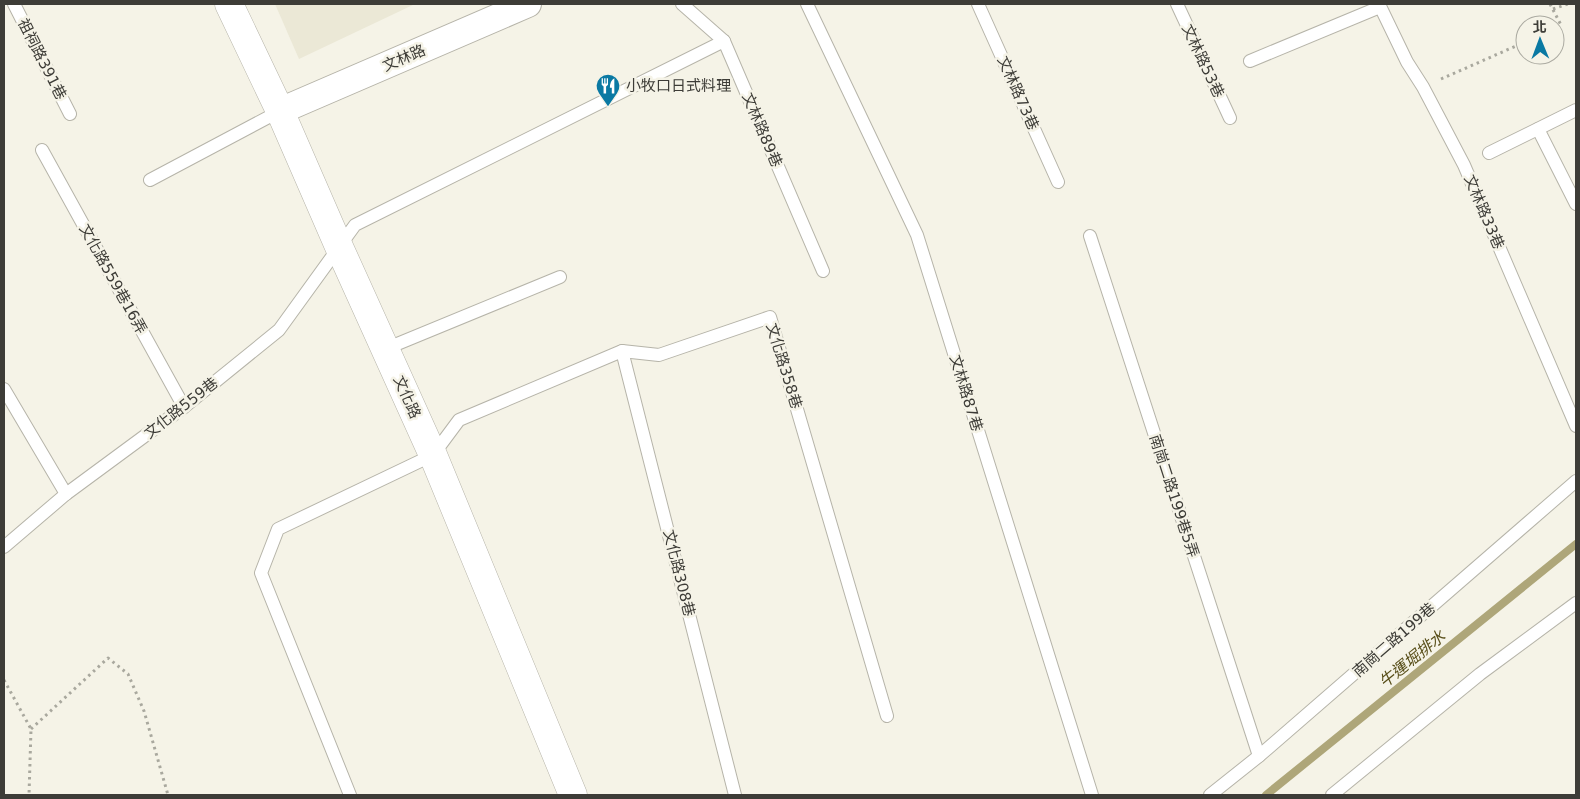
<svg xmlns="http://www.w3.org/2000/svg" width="1580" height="799" viewBox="0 0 1580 799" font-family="'DejaVu Sans','Noto Sans TC',sans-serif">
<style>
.built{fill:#ebe8d6}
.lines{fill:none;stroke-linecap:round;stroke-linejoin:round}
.stream{stroke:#aea679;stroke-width:8}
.lane-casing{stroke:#b6b4a9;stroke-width:14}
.street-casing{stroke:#b6b4a9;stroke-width:28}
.secondary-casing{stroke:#b6b4a9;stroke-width:29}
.path{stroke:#a9a89e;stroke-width:3;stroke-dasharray:2.5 4;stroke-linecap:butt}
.lane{stroke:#fff;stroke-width:12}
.street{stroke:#fff;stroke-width:26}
.secondary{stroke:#fff;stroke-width:28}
.labels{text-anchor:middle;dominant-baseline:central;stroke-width:5;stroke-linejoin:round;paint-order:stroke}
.street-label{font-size:15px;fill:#3d3c37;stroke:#f5f3e7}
.poi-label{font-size:15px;fill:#3d3c37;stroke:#f5f3e7;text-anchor:start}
.water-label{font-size:16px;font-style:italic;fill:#584e19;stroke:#f5f3e7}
</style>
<rect width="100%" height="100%" fill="#f5f3e7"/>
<!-- built -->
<polygon class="built" points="275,4 415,4 299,59"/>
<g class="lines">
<!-- stream -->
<polyline class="stream" points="1266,795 1576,544"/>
<defs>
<g id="lane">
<polyline points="14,4 70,114"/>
<polyline points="682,4 724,41 823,271"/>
<polyline points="807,4 917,235 1092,795"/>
<polyline points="978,4 1058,182"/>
<polyline points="1177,4 1230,118"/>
<polyline points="1379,4 1407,62 1423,87 1464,165 1576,426"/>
<polyline points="1250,61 1380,7"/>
<polyline points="1538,129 1576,204"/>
<polyline points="42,150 184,407"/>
<polyline points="1489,153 1576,110"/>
<polyline points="150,180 280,111"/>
<polyline points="1090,236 1259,756"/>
<polyline points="385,349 560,277"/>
<polyline points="622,351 735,795"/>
<polyline points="4,389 66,494"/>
<polyline points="4,547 66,494 184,407 279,330 355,225 724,41"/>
<polyline points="350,795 261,573 278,529 433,455 459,420 622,351 659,355 770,317 887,716"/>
<polyline points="1210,795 1259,756 1576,481"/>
<polyline points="1332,795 1480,674 1576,603"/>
</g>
<polyline id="street" points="280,111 528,4"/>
<polyline id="secondary" points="229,4 280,111 340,249 433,455 573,795"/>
</defs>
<!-- lane casing -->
<use href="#lane" class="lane-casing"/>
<!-- street casing -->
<use href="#street" class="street-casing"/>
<!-- secondary casing -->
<use href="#secondary" class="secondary-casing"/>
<!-- path -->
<g class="path">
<polyline points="1550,4 1561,25 1555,28"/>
<polyline points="1553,9 1568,4"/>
<polyline points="1441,79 1525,42"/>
<polyline points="4,680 31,729 29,795"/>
<polyline points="31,729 108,658 128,674 144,711 168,795"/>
</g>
<!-- lane -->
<use href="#lane" class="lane"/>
<!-- street -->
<use href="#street" class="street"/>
<!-- secondary -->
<use href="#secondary" class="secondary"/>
</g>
<!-- icons -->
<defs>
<symbol id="restaurant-pin" viewBox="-11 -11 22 30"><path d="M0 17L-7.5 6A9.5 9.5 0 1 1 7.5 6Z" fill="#0a79a3" stroke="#f5f3e7"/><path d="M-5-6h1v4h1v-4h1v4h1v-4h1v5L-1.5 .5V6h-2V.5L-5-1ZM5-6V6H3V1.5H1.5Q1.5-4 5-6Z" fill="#fff"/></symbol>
</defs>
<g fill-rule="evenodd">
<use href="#restaurant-pin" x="594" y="72" width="28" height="38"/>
</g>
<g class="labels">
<!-- street labels -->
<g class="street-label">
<text transform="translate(404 58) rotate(-23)">文林路</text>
<text transform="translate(42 59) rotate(63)">祖祠路391巷</text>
<text transform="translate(1203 61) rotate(65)">文林路53巷</text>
<text transform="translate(1018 93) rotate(66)">文林路73巷</text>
<text transform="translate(762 130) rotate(67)">文林路89巷</text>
<text transform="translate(1484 212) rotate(67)">文林路33巷</text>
<text transform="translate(113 279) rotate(61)">文化路559巷16弄</text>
<text transform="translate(784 366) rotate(73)">文化路358巷</text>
<text transform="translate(966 393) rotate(73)">文林路87巷</text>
<text transform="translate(407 397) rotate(66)">文化路</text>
<text transform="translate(181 408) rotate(-38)">文化路559巷</text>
<text transform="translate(1174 496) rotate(72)">南崗二路199巷5弄</text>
<text transform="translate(679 573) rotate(76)">文化路308巷</text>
<text transform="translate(1394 640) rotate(-41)">南崗二路199巷</text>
</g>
<!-- poi labels -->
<g class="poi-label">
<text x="626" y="86">小牧口日式料理</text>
</g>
<!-- water labels -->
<g class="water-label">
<text transform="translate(1412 659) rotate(-39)">牛運堀排水</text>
</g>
</g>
<!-- border -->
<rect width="1580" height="799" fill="none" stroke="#3d3c37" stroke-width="10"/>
<!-- north arrow -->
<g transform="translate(1540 40) rotate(359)"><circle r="24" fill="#f5f3e7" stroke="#abaaa1"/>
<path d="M0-4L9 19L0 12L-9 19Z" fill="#0a79a3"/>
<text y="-8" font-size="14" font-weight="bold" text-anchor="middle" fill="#3d3c37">北</text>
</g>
</svg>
